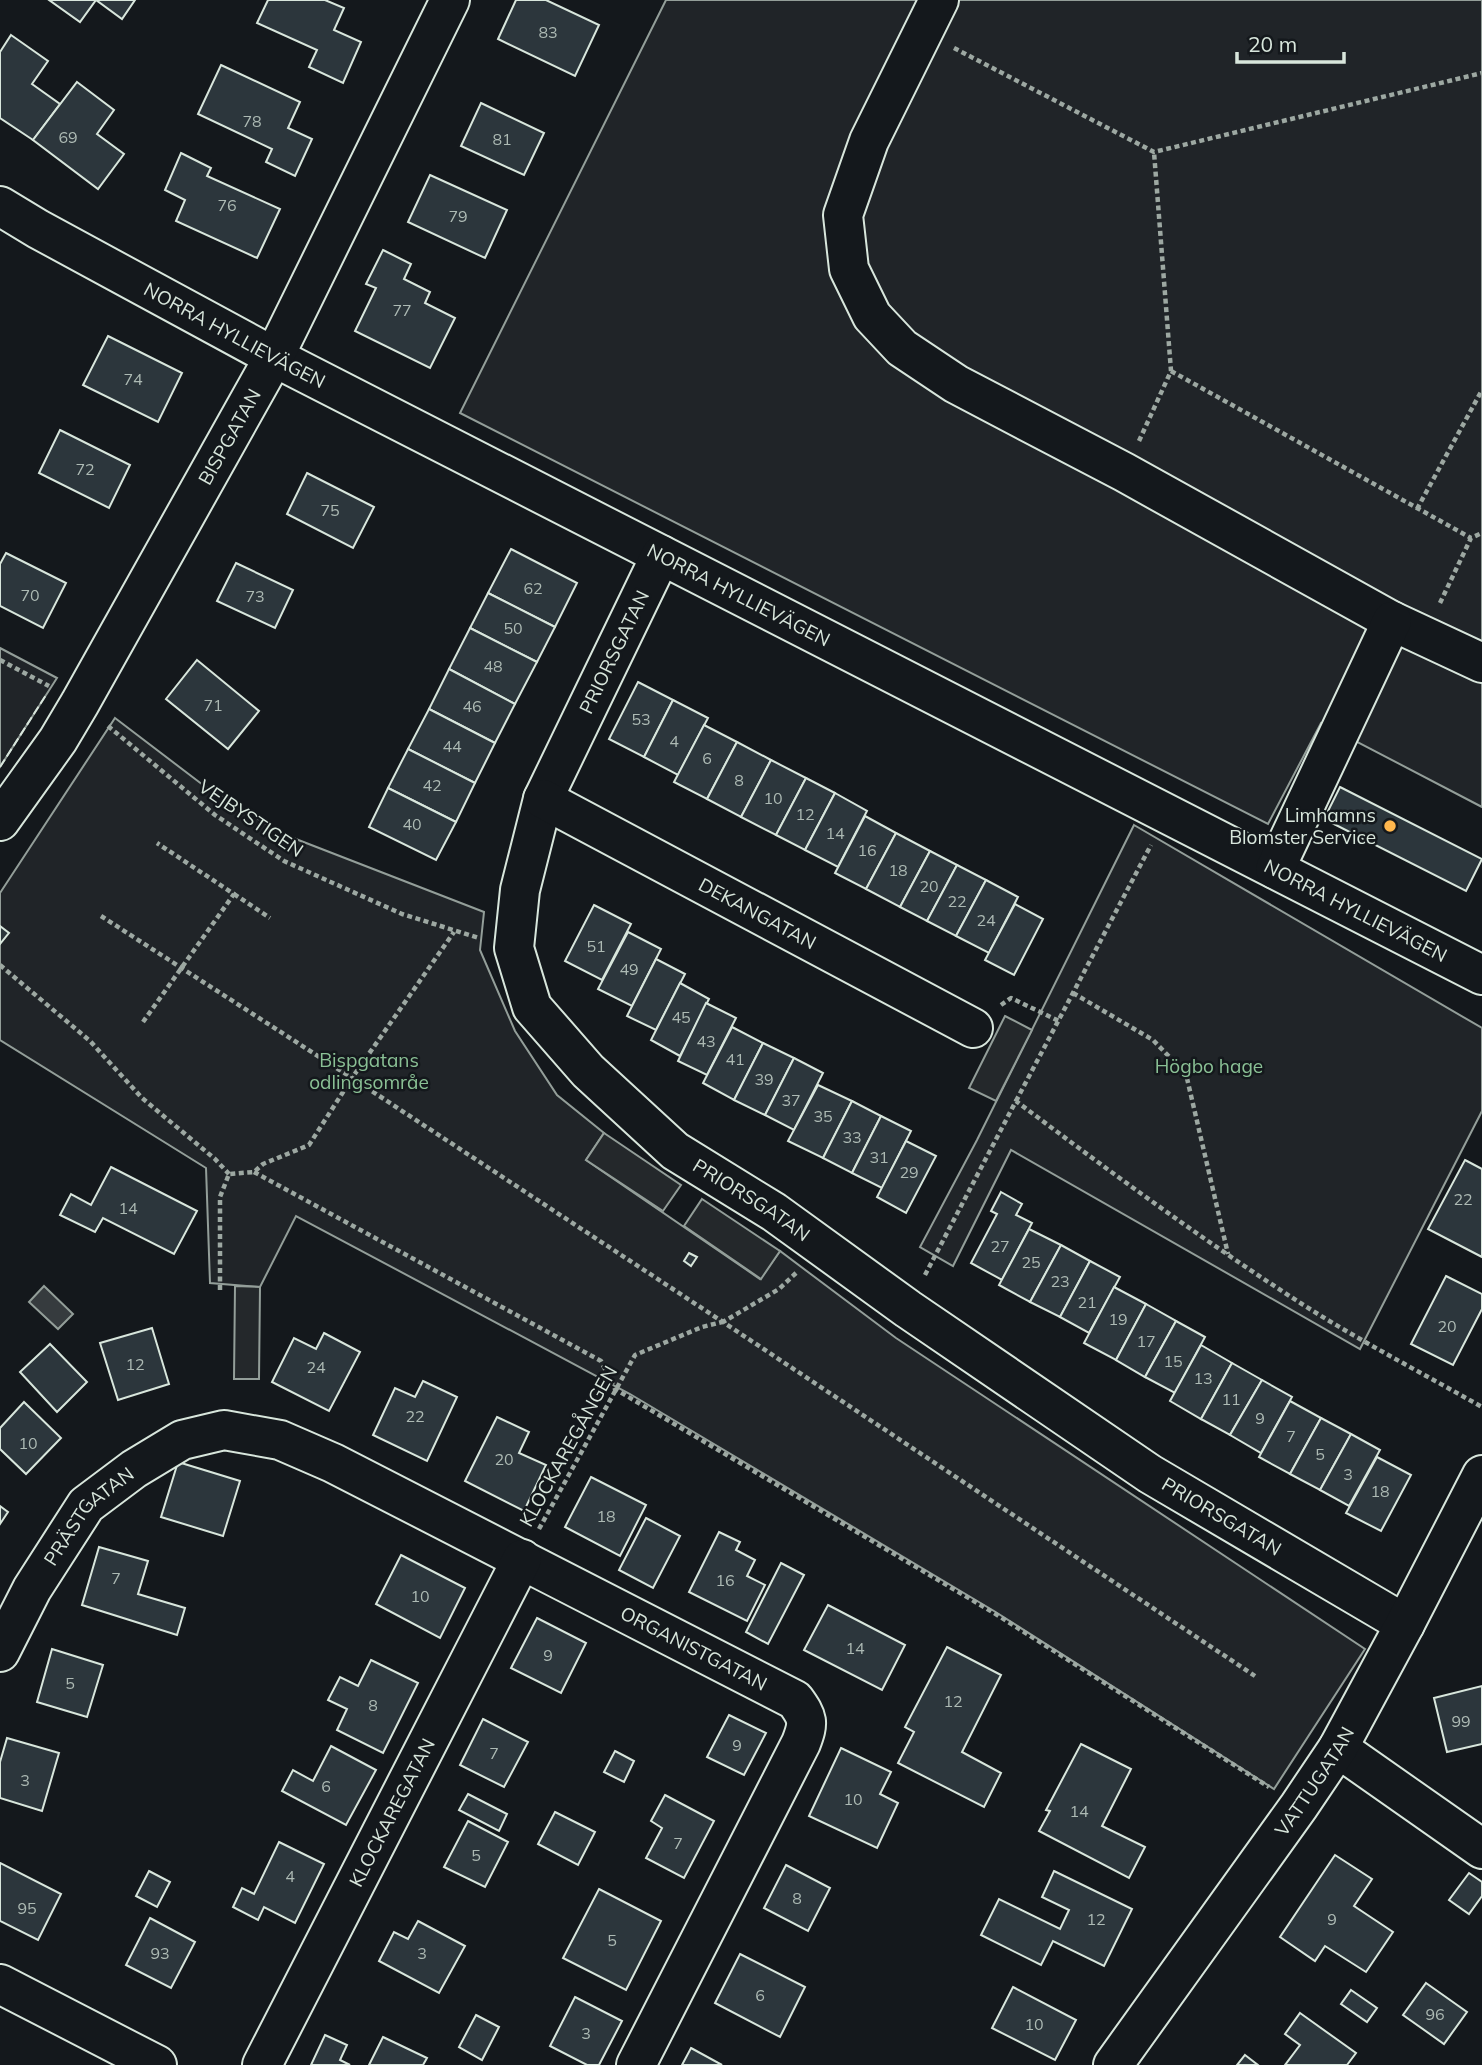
<svg xmlns="http://www.w3.org/2000/svg" width="1482" height="2065" viewBox="0 0 1482 2065" font-family="Mulish,sans-serif">
<style>
.green{fill:#202428;stroke:#939e99;stroke-width:2}
.parking{fill:#24282b;stroke:#939e99;stroke-width:2}
.water{fill:#363b3e;stroke:#939e99;stroke-width:2}
.building{fill:#2c363c;stroke:#d8e6dc;stroke-width:2}
.lines{fill:none;stroke-linecap:round;stroke-linejoin:round}
.minor-casing{stroke:#d8e6dc;stroke-width:42}
.path{stroke:#9da8a2;stroke-width:4.5;stroke-dasharray:5 3.5;stroke-linecap:butt}
.minor{stroke:#14181c;stroke-width:38}
.fence{stroke:#d8e6dc;stroke-width:2;stroke-dasharray:9 3.5;stroke-linecap:butt}
.poi-dot{fill:#ffb74d;stroke:#14181c;stroke-width:2.5}
.labels{text-anchor:middle;dominant-baseline:central;stroke-width:5;stroke-linejoin:round;paint-order:stroke}
.number-label{font-size:16px;fill:#adbab4}
.street-label{font-size:19px;fill:#d8e6dc;stroke:#14181c}
.poi-label{font-size:19px;fill:#d8e6dc;stroke:#14181c;text-anchor:end}
.park-label{font-size:19px;fill:#8ac095;stroke:#14181c}
</style>
<rect width="100%" height="100%" fill="#14181c"/>
<!-- green -->
<g class="green">
<polygon points="666,0 1482,0 1482,807 1321,723 1268,824 460,413"/>
<polygon points="0,648 57,678 0,767"/>
<polygon points="115,718 203,785 283,834 484,912 480,950 515,1031 557,1095 604,1133 586,1160 760,1279 780,1251 896,1338 1365,1649 1274,1789 994,1611 630,1394 296,1216 260,1287 210,1283 206,1168 0,1040 0,893"/>
<polygon points="1134,825 1482,1028 1482,1111 1360,1349 1011,1150 953,1266 920,1247 977,1140"/>
</g>
<!-- parking -->
<g class="parking">
<polygon points="1005,1016 1032,1030 996,1101 969,1088"/>
<polygon points="604,1133 681,1185 663,1211 586,1160"/>
<polygon points="702,1199 780,1251 761,1279 684,1226"/>
<polygon points="235,1286 260,1287 259,1379 234,1379"/>
</g>
<!-- water -->
<polygon class="water" points="44,1286 73,1314 58,1329 29,1302"/>
<!-- building -->
<g class="building">
<polygon points="49,0 96,0 80,22"/>
<polygon points="96,0 135,0 122,19"/>
<polygon points="268,0 325,0 344,8 334,30 361,42 343,83 309,67 317,50 257,23"/>
<polygon points="516,0 546,0 599,25 575,76 498,39"/>
<polygon points="11,35 48,61 32,84 60,104 33,140 0,118 0,52"/>
<polygon points="221,65 300,102 288,128 312,139 295,176 266,162 272,149 198,114"/>
<polygon points="77,82 114,110 97,134 124,154 98,189 33,140"/>
<polygon points="481,103 544,133 524,175 461,146"/>
<polygon points="181,153 211,168 207,176 280,209 257,258 176,221 185,200 165,190"/>
<polygon points="430,175 507,210 485,258 408,222"/>
<polygon points="383,250 411,264 404,279 430,292 425,303 455,318 430,368 355,331 376,288 366,284"/>
<polygon points="108,336 182,373 158,422 83,385"/>
<polygon points="60,430 130,465 109,508 39,473"/>
<polygon points="307,473 374,507 353,548 287,514"/>
<polygon points="511,549 577,583 555,627 488,593"/>
<polygon points="6,553 66,583 43,628 0,606 0,564"/>
<polygon points="236,563 293,590 275,628 217,601"/>
<polygon points="488,593 555,627 537,662 470,628"/>
<polygon points="470,628 537,662 515,704 449,669"/>
<polygon points="197,660 259,711 228,749 166,699"/>
<polygon points="449,669 515,704 495,743 429,709"/>
<polygon points="638,682 673,700 644,757 609,739"/>
<polygon points="673,700 708,718 678,775 644,757"/>
<polygon points="429,709 495,743 475,783 408,749"/>
<polygon points="704,725 737,742 707,799 674,782"/>
<polygon points="737,742 771,760 741,817 707,799"/>
<polygon points="408,749 475,783 456,822 388,788"/>
<polygon points="771,760 806,778 776,835 741,817"/>
<polygon points="806,778 835,793 805,850 776,835"/>
<polygon points="1340,787 1482,859 1466,891 1324,819"/>
<polygon points="388,788 456,822 436,860 369,827"/>
<polygon points="835,793 867,811 838,867 805,850"/>
<polygon points="865,816 896,833 866,889 835,873"/>
<polygon points="896,833 930,851 900,907 866,889"/>
<polygon points="930,851 957,865 927,921 900,907"/>
<polygon points="957,865 986,880 956,936 927,921"/>
<polygon points="986,880 1018,897 989,953 956,936"/>
<polygon points="1015,904 1043,919 1014,975 985,960"/>
<polygon points="594,905 631,924 602,980 565,961"/>
<polygon points="0,926 9,933 0,944"/>
<polygon points="628,932 661,949 632,1006 598,989"/>
<polygon points="656,959 685,974 656,1030 627,1016"/>
<polygon points="680,983 709,999 680,1056 651,1040"/>
<polygon points="706,1003 736,1018 707,1075 678,1061"/>
<polygon points="732,1027 763,1043 734,1100 703,1083"/>
<polygon points="763,1043 794,1058 765,1115 734,1100"/>
<polygon points="794,1058 823,1073 794,1130 765,1115"/>
<polygon points="818,1085 852,1101 823,1158 788,1141"/>
<polygon points="852,1101 881,1116 852,1173 823,1158"/>
<polygon points="881,1116 911,1131 882,1188 852,1173"/>
<polygon points="906,1141 936,1156 906,1213 877,1197"/>
<polygon points="1465,1160 1482,1169 1482,1257 1428,1229"/>
<polygon points="111,1167 197,1211 174,1254 103,1218 95,1232 60,1215 71,1194 91,1205"/>
<polygon points="1001,1192 1022,1204 1016,1215 1032,1223 1002,1280 971,1263 997,1214 991,1211"/>
<polygon points="1029,1229 1061,1245 1030,1302 999,1285"/>
<polygon points="1061,1245 1090,1261 1060,1317 1030,1302"/>
<polygon points="689,1253 697,1257 691,1266 684,1261"/>
<polygon points="1090,1261 1120,1277 1089,1333 1060,1317"/>
<polygon points="1446,1276 1482,1294 1482,1309 1453,1365 1411,1344"/>
<polygon points="1114,1287 1146,1304 1116,1360 1084,1343"/>
<polygon points="1146,1304 1176,1321 1145,1377 1116,1360"/>
<polygon points="1176,1321 1205,1337 1175,1393 1145,1377"/>
<polygon points="152,1328 169,1384 118,1400 100,1343"/>
<polygon points="324,1333 360,1352 329,1411 272,1382 294,1338 316,1349"/>
<polygon points="50,1344 87,1382 57,1412 20,1372"/>
<polygon points="1201,1345 1232,1363 1201,1419 1170,1401"/>
<polygon points="1232,1363 1262,1380 1230,1435 1201,1419"/>
<polygon points="1262,1380 1292,1397 1261,1453 1230,1435"/>
<polygon points="423,1381 457,1397 427,1461 373,1435 395,1388 415,1397"/>
<polygon points="1290,1401 1321,1418 1290,1474 1259,1457"/>
<polygon points="24,1402 61,1438 26,1474 0,1449 0,1428"/>
<polygon points="497,1417 529,1432 519,1453 546,1465 524,1511 465,1481"/>
<polygon points="1321,1418 1351,1434 1320,1490 1290,1474"/>
<polygon points="1351,1434 1380,1450 1349,1506 1320,1490"/>
<polygon points="1377,1457 1411,1475 1381,1531 1346,1513"/>
<polygon points="178,1462 240,1481 223,1536 161,1517"/>
<polygon points="591,1477 646,1505 620,1556 565,1527"/>
<polygon points="0,1506 8,1512 0,1524"/>
<polygon points="646,1518 680,1536 653,1588 619,1570"/>
<polygon points="719,1532 740,1542 736,1550 755,1560 747,1576 765,1585 747,1621 689,1592"/>
<polygon points="99,1547 148,1561 138,1594 185,1608 177,1635 82,1605"/>
<polygon points="401,1555 465,1588 440,1638 376,1604"/>
<polygon points="781,1563 804,1575 768,1644 746,1632"/>
<polygon points="828,1605 905,1645 882,1690 804,1650"/>
<polygon points="537,1618 586,1643 561,1693 511,1668"/>
<polygon points="947,1647 1001,1675 962,1752 1001,1773 984,1807 898,1763 914,1732 905,1727"/>
<polygon points="52,1649 103,1665 87,1717 37,1702"/>
<polygon points="371,1660 418,1683 383,1753 337,1730 347,1709 328,1700 340,1677 358,1686"/>
<polygon points="1482,1686 1482,1744 1447,1752 1434,1698"/>
<polygon points="729,1715 766,1733 744,1775 707,1757"/>
<polygon points="483,1719 528,1742 504,1787 460,1765"/>
<polygon points="7,1738 59,1753 42,1811 0,1798 0,1762"/>
<polygon points="1081,1744 1131,1769 1102,1826 1145,1847 1129,1878 1039,1831 1050,1811 1046,1810"/>
<polygon points="331,1746 376,1770 346,1825 282,1791 293,1770 313,1781"/>
<polygon points="841,1748 891,1772 880,1794 898,1803 877,1848 809,1816"/>
<polygon points="615,1751 634,1761 624,1782 604,1772"/>
<polygon points="468,1794 507,1814 499,1831 459,1810"/>
<polygon points="665,1795 714,1821 684,1878 646,1858 662,1828 651,1821"/>
<polygon points="555,1812 595,1832 578,1865 538,1844"/>
<polygon points="468,1821 508,1842 485,1887 444,1867"/>
<polygon points="279,1842 324,1864 295,1923 264,1907 258,1920 233,1907 242,1888 254,1894"/>
<polygon points="1335,1855 1372,1879 1354,1906 1393,1932 1366,1972 1325,1946 1315,1961 1280,1937"/>
<polygon points="0,1863 61,1894 38,1940 0,1921"/>
<polygon points="786,1865 830,1888 808,1931 764,1908"/>
<polygon points="149,1871 170,1882 157,1907 136,1896"/>
<polygon points="1054,1871 1132,1909 1104,1966 1053,1941 1041,1965 981,1935 999,1899 1060,1929 1069,1910 1042,1897"/>
<polygon points="1469,1873 1482,1882 1482,1896 1469,1914 1449,1900"/>
<polygon points="599,1889 661,1921 626,1990 563,1958"/>
<polygon points="150,1918 195,1942 171,1988 126,1965"/>
<polygon points="418,1921 465,1946 439,1993 379,1961 394,1932 408,1939"/>
<polygon points="740,1954 805,1987 780,2037 715,2003"/>
<polygon points="1426,1983 1467,2012 1444,2044 1403,2015"/>
<polygon points="1013,1987 1076,2020 1055,2060 992,2028"/>
<polygon points="1351,1990 1377,2008 1367,2022 1341,2004"/>
<polygon points="575,1997 622,2021 599,2065 587,2065 550,2046"/>
<polygon points="1300,2013 1356,2053 1347,2065 1285,2065 1300,2045 1285,2034"/>
<polygon points="476,2015 499,2027 482,2060 459,2047"/>
<polygon points="325,2035 347,2045 340,2060 350,2065 311,2065"/>
<polygon points="383,2037 427,2058 423,2065 369,2065"/>
<polygon points="691,2048 722,2065 682,2065"/>
<polygon points="1245,2055 1258,2065 1237,2065"/>
</g>
<g class="lines">
<defs>
<g id="minor">
<polyline points="939,0 869,141 843,215 849,269 872,316 902,348 956,384 1124,472 1392,621 1482,663"/>
<path id="s1" d="M0,206L38,229L274,357L1482,975"/>
<path id="s2" d="M661,555L543,799L520,890L514,948L532,1007L588,1071L675,1151L774,1212L908,1309L1150,1474L1405,1624"/>
<path id="s3" d="M543,799L973,1028"/>
<path id="s4" d="M0,821L58,740L80,703L274,357L450,0"/>
<polyline points="1275,869 1392,621"/>
<path id="s5" d="M0,1652L32,1589L86,1505L134,1469L182,1440L224,1430L280,1440L333,1463L795,1700C808,1718 809,1722 801,1743L636,2065"/>
<polyline points="1338,1748 1482,1849"/>
<polyline points="0,1984 157,2065"/>
<path id="s6" d="M262,2065L522,1559"/>
<path id="s7" d="M1113,2065L1299,1806L1338,1748L1405,1624L1482,1475"/>
</g>
</defs>
<!-- minor casing -->
<use href="#minor" class="minor-casing"/>
<!-- path -->
<g class="path">
<polyline points="954,48 1154,152 1482,73"/>
<polyline points="1171,371 1471,538"/>
<polyline points="1139,441 1171,371 1154,152"/>
<polyline points="1417,509 1482,390"/>
<polyline points="1440,603 1471,538 1482,533"/>
<polyline points="0,660 49,686"/>
<polyline points="108,726 215,815 284,861 402,914 479,938"/>
<polyline points="234,894 270,918"/>
<polyline points="101,916 352,1078 723,1322"/>
<polyline points="0,965 90,1041 142,1098 215,1159 229,1174"/>
<polyline points="1073,993 1153,1040 1186,1074 1228,1254"/>
<polyline points="1001,1005 1011,998 1059,1021"/>
<polyline points="143,1022 234,894 157,843"/>
<polyline points="1016,1101 1151,845"/>
<polyline points="254,1172 601,1361 615,1389 994,1613 1269,1787"/>
<polyline points="796,1273 779,1289 723,1322 1255,1676"/>
<path d="M925,1275L1016,1101C1109,1171 1204,1241 1302,1304C1360,1341 1422,1373 1482,1407"/>
<polyline points="220,1290 220,1197 229,1174 254,1172 263,1164 309,1145 352,1078 454,932"/>
<polyline points="539,1529 635,1355 702,1327 722,1322"/>
</g>
<!-- minor -->
<use href="#minor" class="minor"/>
<!-- fence -->
<polyline class="fence" points="0,767 46,695"/>
</g>
<!-- markers -->
<circle class="poi-dot" cx="1390" cy="826" r="7"/>
<g class="labels">
<!-- number labels -->
<g class="number-label">
<text x="548" y="32">83</text>
<text x="252" y="121">78</text>
<text x="68" y="137">69</text>
<text x="502" y="139">81</text>
<text x="227" y="205">76</text>
<text x="458" y="216">79</text>
<text x="402" y="310">77</text>
<text x="133" y="379">74</text>
<text x="85" y="469">72</text>
<text x="330" y="510">75</text>
<text x="533" y="588">62</text>
<text x="30" y="595">70</text>
<text x="255" y="596">73</text>
<text x="513" y="628">50</text>
<text x="493" y="666">48</text>
<text x="213" y="705">71</text>
<text x="472" y="706">46</text>
<text x="641" y="719">53</text>
<text x="674" y="741">4</text>
<text x="452" y="746">44</text>
<text x="707" y="758">6</text>
<text x="739" y="780">8</text>
<text x="432" y="785">42</text>
<text x="773" y="798">10</text>
<text x="805" y="814">12</text>
<text x="412" y="824">40</text>
<text x="835" y="833">14</text>
<text x="867" y="850">16</text>
<text x="898" y="870">18</text>
<text x="929" y="886">20</text>
<text x="957" y="901">22</text>
<text x="986" y="920">24</text>
<text x="596" y="946">51</text>
<text x="629" y="969">49</text>
<text x="681" y="1017">45</text>
<text x="706" y="1041">43</text>
<text x="735" y="1059">41</text>
<text x="764" y="1079">39</text>
<text x="791" y="1100">37</text>
<text x="823" y="1116">35</text>
<text x="852" y="1137">33</text>
<text x="879" y="1157">31</text>
<text x="909" y="1172">29</text>
<text x="1463" y="1199">22</text>
<text x="128" y="1208">14</text>
<text x="1000" y="1246">27</text>
<text x="1031" y="1262">25</text>
<text x="1060" y="1281">23</text>
<text x="1087" y="1302">21</text>
<text x="1118" y="1319">19</text>
<text x="1447" y="1326">20</text>
<text x="1146" y="1341">17</text>
<text x="1173" y="1361">15</text>
<text x="135" y="1364">12</text>
<text x="316" y="1367">24</text>
<text x="1203" y="1378">13</text>
<text x="1231" y="1399">11</text>
<text x="415" y="1416">22</text>
<text x="1260" y="1418">9</text>
<text x="1291" y="1436">7</text>
<text x="28" y="1443">10</text>
<text x="1320" y="1454">5</text>
<text x="504" y="1459">20</text>
<text x="1348" y="1474">3</text>
<text x="1380" y="1491">18</text>
<text x="606" y="1516">18</text>
<text x="116" y="1578">7</text>
<text x="725" y="1580">16</text>
<text x="420" y="1596">10</text>
<text x="855" y="1648">14</text>
<text x="548" y="1655">9</text>
<text x="70" y="1683">5</text>
<text x="953" y="1701">12</text>
<text x="373" y="1705">8</text>
<text x="1461" y="1721">99</text>
<text x="737" y="1745">9</text>
<text x="494" y="1753">7</text>
<text x="25" y="1780">3</text>
<text x="326" y="1786">6</text>
<text x="853" y="1799">10</text>
<text x="1079" y="1811">14</text>
<text x="678" y="1843">7</text>
<text x="476" y="1855">5</text>
<text x="290" y="1876">4</text>
<text x="797" y="1898">8</text>
<text x="27" y="1908">95</text>
<text x="1096" y="1919">12</text>
<text x="1332" y="1919">9</text>
<text x="612" y="1940">5</text>
<text x="160" y="1953">93</text>
<text x="422" y="1953">3</text>
<text x="760" y="1995">6</text>
<text x="1435" y="2014">96</text>
<text x="1034" y="2024">10</text>
<text x="586" y="2033">3</text>
</g>
<!-- street labels -->
<g class="street-label">
<text stroke="none"><textPath href="#s1" startOffset="268">NORRA HYLLIEVÄGEN</textPath></text>
<text stroke="none"><textPath href="#s4" startOffset="448">BISPGATAN</textPath></text>
<text stroke="none"><textPath href="#s1" startOffset="835">NORRA HYLLIEVÄGEN</textPath></text>
<text transform="translate(614 652) rotate(-64)">PRIORSGATAN</text>
<text transform="translate(251 818) rotate(34)">VEJBYSTIGEN</text>
<text stroke="none"><textPath href="#s1" startOffset="1528">NORRA HYLLIEVÄGEN</textPath></text>
<text stroke="none"><textPath href="#s3" startOffset="243">DEKANGATAN</textPath></text>
<text stroke="none"><textPath href="#s2" startOffset="779">PRIORSGATAN</textPath></text>
<text transform="translate(568 1446) rotate(-61)">KLOCKAREGÅNGEN</text>
<text stroke="none"><textPath href="#s2" startOffset="1346">PRIORSGATAN</textPath></text>
<text stroke="none"><textPath href="#s5" startOffset="164">PRÄSTGATAN</textPath></text>
<text stroke="none"><textPath href="#s5" startOffset="850">ORGANISTGATAN</textPath></text>
<text stroke="none"><textPath href="#s7" startOffset="348">VATTUGATAN</textPath></text>
<text stroke="none"><textPath href="#s6" startOffset="284">KLOCKAREGATAN</textPath></text>
</g>
<!-- poi labels -->
<g class="poi-label">
<text x="1376" y="815">Limhamns<tspan x="1376" dy="22">Blomster Service</tspan></text>
</g>
<!-- park labels -->
<g class="park-label">
<text x="369" y="1060">Bispgatans<tspan x="369" dy="22">odlingsområe</tspan></text>
<text x="1209" y="1066">Högbo hage</text>
</g>
</g>
<!-- scale -->
<path d="M1237 52v10h107v-10" fill="none" stroke="#d8e6dc" stroke-width="3.5"/>
<text x="1248" y="52" font-size="21" fill="#d8e6dc" stroke="#14181c" stroke-width="5" paint-order="stroke">20 m</text>
</svg>
